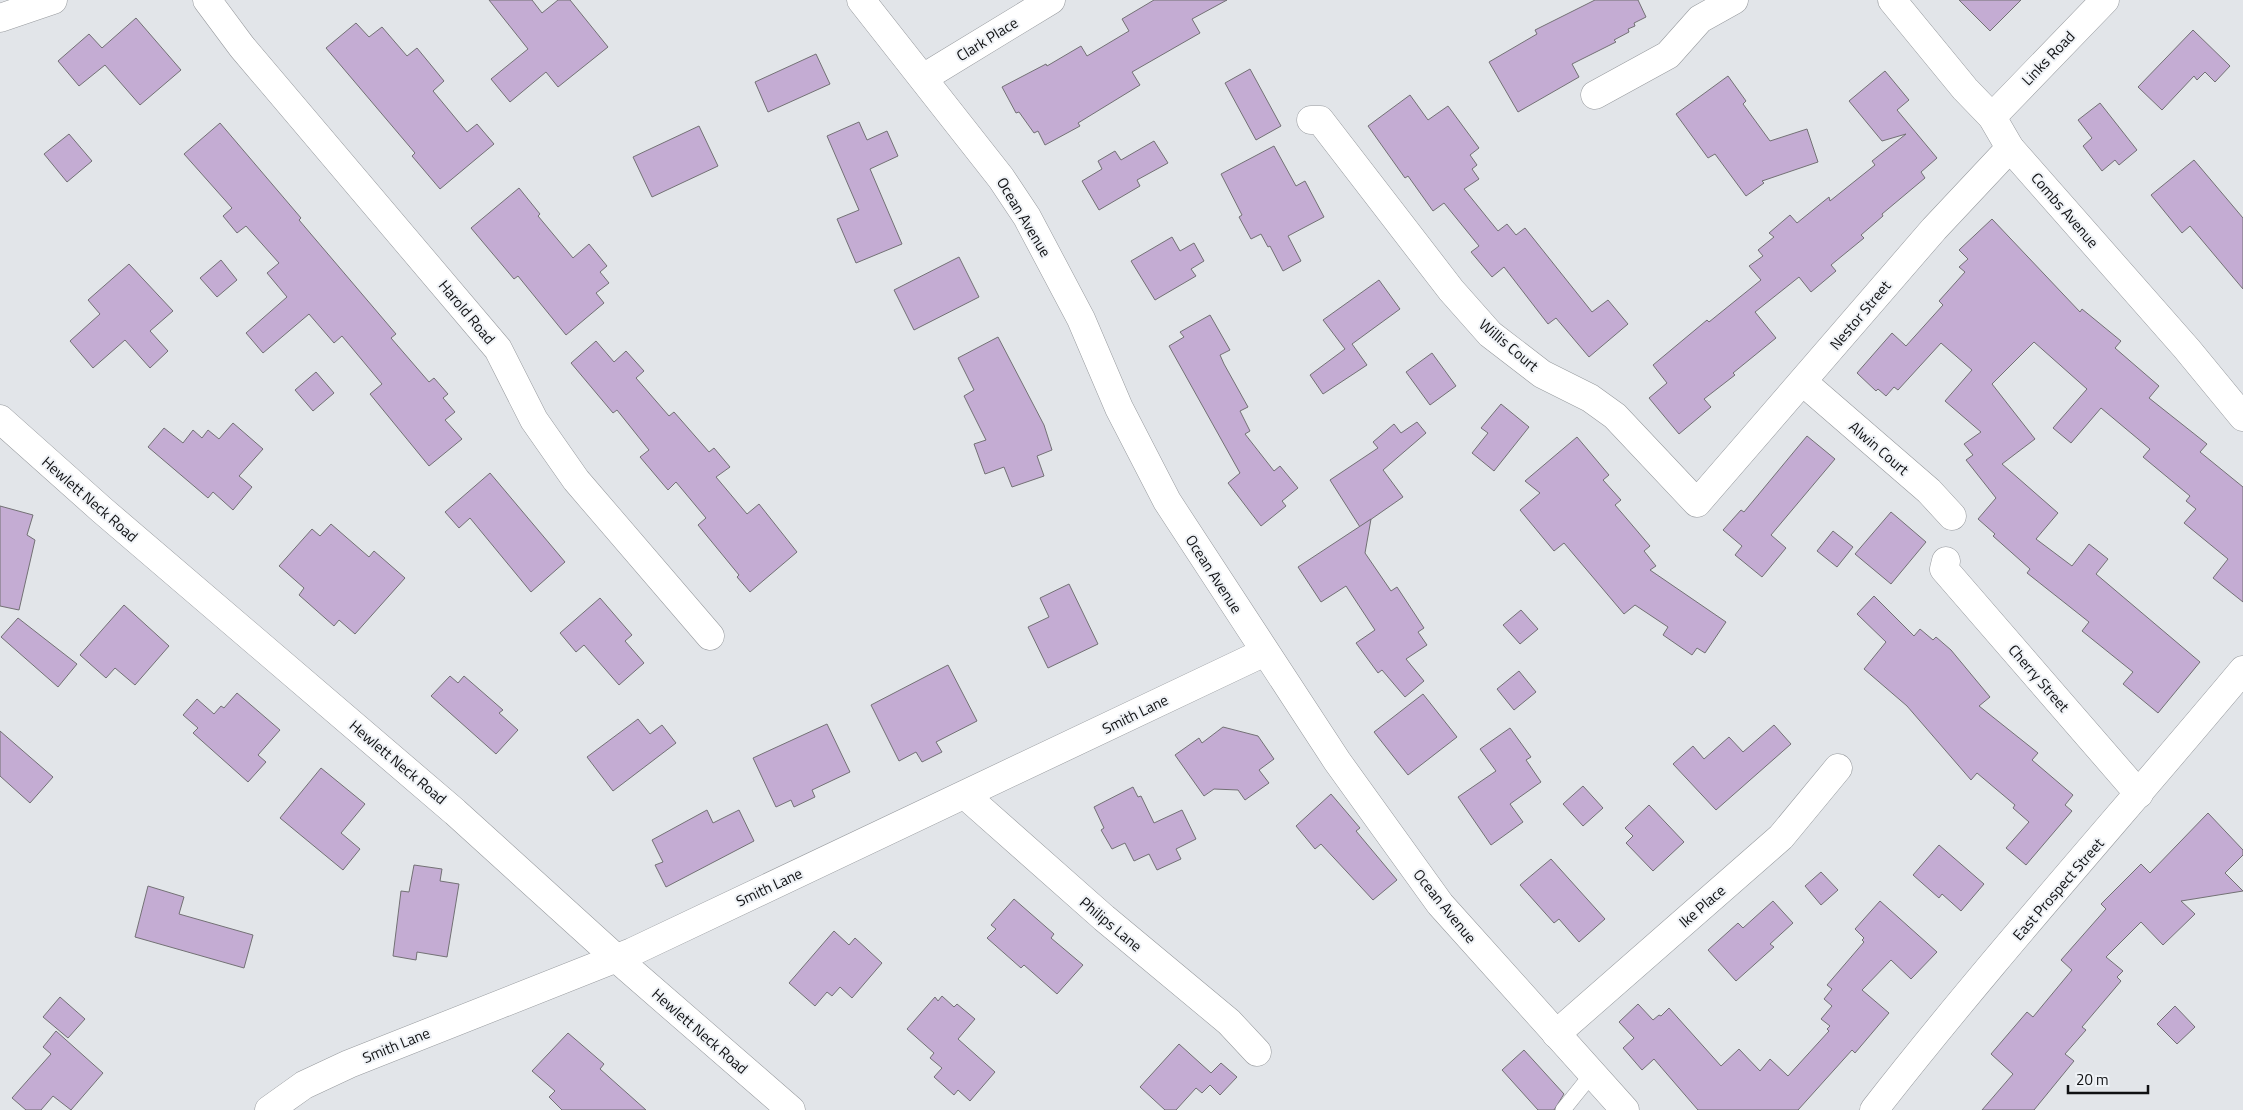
<svg xmlns="http://www.w3.org/2000/svg" width="2243" height="1110" viewBox="0 0 2243 1110" font-family="'Titillium Web',sans-serif">
<style>
.building{fill:#c4acd3;stroke:#737175}
.lines{fill:none;stroke-linecap:round;stroke-linejoin:round}
.lane-casing{stroke:#979a9e;stroke-width:16}
.street-casing{stroke:#979a9e;stroke-width:29}
.lane{stroke:#fff;stroke-width:15}
.street{stroke:#fff;stroke-width:28}
.labels{text-anchor:middle;dominant-baseline:central;stroke-width:4;stroke-linejoin:round;paint-order:stroke}
.street-label{font-size:15px;fill:#0f1012;stroke:#eff2f6}
</style>
<rect width="100%" height="100%" fill="#e2e5e9"/>
<!-- building -->
<g class="building">
<polygon points="489,0 532,0 542,13 558,0 570,0 608,47 558,87 546,72 510,102 491,79 528,49"/>
<polygon points="1154,0 1227,0 1192,19 1200,33 1132,72 1140,85 1078,123 1080,126 1045,145 1038,131 1034,133 1019,112 1016,113 1002,87 1046,64 1047,66 1081,46 1087,56 1129,31 1122,19"/>
<polygon points="1595,0 1638,0 1646,17 1634,23 1635,26 1628,29 1629,32 1614,40 1616,42 1572,64 1579,77 1518,112 1489,62 1537,34 1535,30"/>
<polygon points="1959,0 2021,0 1990,31"/>
<polygon points="136,18 181,70 140,105 105,65 79,86 58,61 89,34 102,48"/>
<polygon points="356,23 369,37 382,27 407,56 417,48 444,81 433,91 467,132 477,124 494,144 440,189 412,156 415,153 326,48"/>
<polygon points="2193,30 2230,66 2215,82 2205,72 2197,80 2194,76 2162,110 2138,87"/>
<polygon points="816,54 830,84 768,112 755,82"/>
<polygon points="1250,69 1281,126 1256,140 1225,83"/>
<polygon points="1885,71 1909,100 1897,110 1937,158 1921,172 1925,178 1882,214 1883,216 1861,235 1864,238 1831,265 1836,271 1811,292 1799,277 1755,312 1776,338 1733,373 1735,375 1704,399 1711,407 1679,434 1649,398 1667,383 1653,365 1707,320 1709,322 1761,280 1749,266 1763,256 1758,250 1774,237 1769,233 1790,215 1797,223 1829,197 1830,201 1875,165 1872,161 1906,134 1882,141 1849,101"/>
<polygon points="1728,76 1746,101 1743,104 1770,141 1807,129 1818,162 1762,181 1764,183 1746,196 1715,154 1708,158 1676,114"/>
<polygon points="1410,95 1428,120 1448,106 1479,148 1470,155 1477,165 1472,169 1479,179 1464,189 1498,231 1507,224 1516,235 1525,228 1592,312 1608,300 1628,324 1589,357 1556,318 1548,324 1504,267 1492,277 1471,252 1479,246 1444,203 1433,211 1408,176 1405,178 1368,126"/>
<polygon points="2100,103 2137,150 2119,165 2115,160 2102,171 2083,146 2092,138 2078,120"/>
<polygon points="859,122 867,140 887,131 898,156 870,169 902,244 856,263 837,219 859,210 827,136"/>
<polygon points="220,123 301,218 299,220 396,334 391,338 429,382 434,378 448,394 443,398 455,412 445,420 462,439 429,466 370,394 382,384 342,336 334,343 309,314 263,353 246,333 287,297 267,273 279,263 246,226 237,233 223,216 232,208 184,154"/>
<polygon points="699,126 718,166 652,197 633,157"/>
<polygon points="69,134 92,161 67,182 44,154"/>
<polygon points="1154,141 1168,163 1137,180 1140,186 1099,210 1082,181 1102,169 1098,161 1115,151 1121,160"/>
<polygon points="1274,146 1296,186 1305,181 1324,217 1288,236 1301,261 1283,271 1270,246 1268,247 1261,234 1251,239 1239,217 1242,215 1221,174"/>
<polygon points="2194,160 2243,218 2243,289 2190,226 2182,233 2151,195"/>
<polygon points="519,188 540,214 538,216 573,258 589,244 607,266 600,272 609,283 596,293 604,303 566,335 518,276 514,279 471,228"/>
<polygon points="1992,219 2080,312 2082,309 2121,341 2115,348 2159,386 2149,398 2207,444 2200,452 2243,487 2243,602 2213,578 2228,559 2184,523 2196,509 2186,501 2190,496 2143,457 2150,449 2101,408 2071,443 2053,428 2087,389 2034,342 1992,384 2035,439 2002,464 2058,513 2036,539 2072,566 2089,544 2108,559 2096,574 2200,662 2158,713 2123,684 2133,672 2082,631 2089,622 2027,573 2030,569 1993,536 1995,534 1978,519 1996,498 1966,460 1973,455 1964,444 1981,432 1945,401 1972,370 1941,343 1898,390 1894,387 1886,396 1878,389 1876,391 1857,373 1892,333 1906,346 1943,305 1939,301 1965,272 1959,267 1968,259 1959,250"/>
<polygon points="1172,237 1180,251 1194,243 1204,261 1191,269 1196,276 1155,300 1131,261"/>
<polygon points="959,257 979,297 914,330 894,290"/>
<polygon points="221,260 237,280 217,297 200,278"/>
<polygon points="129,264 173,311 150,331 168,351 150,368 125,340 93,368 70,341 100,314 88,300"/>
<polygon points="1379,280 1400,309 1352,344 1367,365 1323,394 1310,375 1345,349 1323,320"/>
<polygon points="1210,315 1230,350 1220,355 1224,364 1248,407 1240,411 1250,431 1245,434 1274,471 1280,466 1298,488 1282,501 1286,506 1261,526 1228,483 1240,473 1169,346 1184,337 1180,332"/>
<polygon points="998,337 1044,425 1052,450 1037,456 1044,476 1012,487 1004,467 985,474 974,444 986,440 964,396 974,390 958,358"/>
<polygon points="596,341 614,362 626,351 644,371 636,378 669,416 674,412 709,452 714,448 730,467 716,477 747,514 759,504 797,552 750,592 737,577 739,575 698,525 706,518 676,482 668,490 640,457 649,450 617,410 613,413 571,363"/>
<polygon points="1432,353 1456,386 1430,405 1406,372"/>
<polygon points="316,372 334,393 313,411 295,390"/>
<polygon points="1501,404 1529,427 1494,471 1472,453 1488,433 1481,428"/>
<polygon points="1417,422 1426,433 1383,470 1403,497 1360,527 1330,480 1378,448 1373,442 1394,424 1401,433"/>
<polygon points="233,423 263,449 239,476 252,487 233,510 213,492 208,498 148,447 164,428 183,443 193,430 202,438 208,430 219,439"/>
<polygon points="1807,436 1835,459 1771,535 1786,548 1762,577 1735,555 1742,546 1723,530 1741,510 1744,512"/>
<polygon points="1577,437 1609,475 1603,480 1621,500 1615,505 1650,546 1644,551 1656,566 1650,570 1726,622 1705,653 1697,648 1692,655 1663,635 1668,627 1635,605 1624,614 1564,543 1554,551 1520,510 1540,493 1525,481"/>
<polygon points="490,473 565,562 531,592 470,518 459,528 445,512"/>
<polygon points="0,506 33,515 27,535 35,540 19,610 0,606"/>
<polygon points="1891,512 1926,542 1891,584 1855,554"/>
<polygon points="1371,519 1365,553 1391,591 1397,587 1424,628 1418,632 1427,645 1406,659 1424,681 1405,697 1382,670 1378,673 1356,643 1375,630 1346,586 1321,602 1298,567"/>
<polygon points="331,524 369,557 374,551 405,578 355,634 339,620 334,626 299,595 304,588 279,566 312,529 320,536"/>
<polygon points="1833,531 1853,547 1837,567 1817,551"/>
<polygon points="1069,584 1098,644 1048,668 1028,627 1049,617 1040,598"/>
<polygon points="1874,596 1914,636 1920,629 1933,640 1936,637 1951,650 1990,697 1979,706 2038,753 2032,760 2073,795 2065,805 2072,811 2026,865 2006,848 2029,822 2013,808 2015,805 1977,773 1971,780 1907,706 1864,669 1886,642 1857,614"/>
<polygon points="600,598 632,635 625,641 644,663 619,685 584,645 576,652 560,633"/>
<polygon points="124,605 169,646 135,685 115,668 106,678 80,655"/>
<polygon points="1521,610 1538,629 1520,644 1503,625"/>
<polygon points="18,618 77,664 58,687 1,637"/>
<polygon points="948,665 977,721 936,742 942,752 922,762 916,752 899,761 871,705"/>
<polygon points="1519,671 1536,692 1514,710 1497,689"/>
<polygon points="450,676 458,683 464,676 503,710 499,713 518,730 496,754 431,696"/>
<polygon points="237,693 280,730 258,755 266,762 248,782 193,733 198,728 183,715 197,699 214,714 221,706 224,708"/>
<polygon points="1423,694 1457,737 1408,775 1374,732"/>
<polygon points="638,719 650,734 662,725 676,743 613,791 587,757"/>
<polygon points="827,724 850,772 812,790 815,797 794,807 791,800 776,807 753,758"/>
<polygon points="1774,725 1791,744 1716,810 1673,764 1693,746 1704,759 1729,737 1743,752"/>
<polygon points="1223,727 1258,736 1274,759 1259,770 1269,783 1245,800 1238,790 1214,789 1204,796 1175,755 1199,738 1202,743"/>
<polygon points="1510,728 1531,757 1526,760 1541,782 1510,804 1523,822 1491,845 1458,797 1496,771 1480,749"/>
<polygon points="0,731 53,777 30,803 0,776"/>
<polygon points="321,768 365,804 341,833 360,849 343,870 280,818"/>
<polygon points="1583,786 1603,808 1583,826 1563,804"/>
<polygon points="1133,787 1138,797 1141,796 1154,823 1182,810 1196,839 1176,849 1181,859 1157,870 1149,854 1134,861 1125,843 1112,849 1101,830 1104,828 1094,807"/>
<polygon points="1331,794 1360,828 1356,831 1397,880 1373,900 1321,844 1315,849 1296,826"/>
<polygon points="1649,805 1684,842 1653,871 1626,843 1633,836 1625,828"/>
<polygon points="707,810 713,823 739,810 754,841 666,887 655,865 663,862 652,840"/>
<polygon points="2208,813 2243,850 2243,855 2225,873 2243,891 2181,901 2195,914 2163,945 2141,922 2106,957 2123,971 2117,977 2121,981 2082,1027 2086,1030 2065,1054 2074,1061 2034,1110 1982,1110 2013,1074 1991,1054 2027,1012 2033,1017 2072,970 2061,960 2106,909 2101,904 2141,864 2150,873"/>
<polygon points="1939,845 1984,884 1961,911 1942,894 1939,898 1913,875"/>
<polygon points="1551,859 1605,919 1579,942 1559,919 1554,923 1520,885"/>
<polygon points="414,865 442,869 440,881 459,884 447,957 417,952 416,960 393,956 401,891 409,892"/>
<polygon points="1821,872 1838,890 1821,905 1805,886"/>
<polygon points="148,886 184,897 179,914 253,935 244,968 135,937"/>
<polygon points="1014,899 1054,934 1051,938 1083,965 1057,994 1024,965 1021,968 987,938 996,929 991,925"/>
<polygon points="1773,901 1793,923 1770,944 1774,947 1736,981 1708,950 1738,923 1743,928"/>
<polygon points="1880,901 1937,952 1911,979 1891,960 1862,990 1889,1013 1855,1053 1852,1050 1798,1110 1698,1110 1654,1059 1642,1070 1623,1048 1634,1038 1619,1022 1638,1004 1653,1020 1659,1015 1661,1016 1669,1008 1721,1066 1739,1049 1760,1071 1770,1059 1788,1076 1829,1031 1827,1029 1830,1026 1821,1019 1832,1006 1824,999 1832,989 1827,985 1864,942 1862,940 1864,938 1855,929"/>
<polygon points="834,931 849,945 855,938 882,963 852,998 840,987 832,996 827,992 815,1006 789,983"/>
<polygon points="942,996 954,1007 957,1004 975,1019 958,1039 995,1072 970,1101 958,1090 954,1095 934,1077 942,1068 930,1058 934,1053 907,1029 935,997 938,1001"/>
<polygon points="60,997 85,1019 68,1038 43,1017"/>
<polygon points="2175,1006 2195,1027 2177,1044 2157,1024"/>
<polygon points="56,1031 103,1073 71,1110 53,1096 41,1110 26,1110 12,1098 51,1054 43,1047"/>
<polygon points="568,1033 604,1064 600,1069 646,1110 562,1110 549,1097 555,1091 532,1071"/>
<polygon points="1179,1044 1211,1073 1221,1063 1237,1077 1220,1095 1210,1085 1202,1093 1196,1088 1176,1110 1165,1110 1140,1087"/>
<polygon points="1524,1050 1564,1094 1554,1110 1538,1110 1502,1070"/>
</g>
<g class="lines">
<defs>
<polyline id="lane" points="1563,1110 1592,1074"/>
<g id="street">
<polyline points="207,0 242,47 498,349 534,420 576,480 710,636"/>
<polyline points="861,0 1001,178 1027,217 1081,319 1119,408 1167,501 1337,761 1440,904 1625,1110"/>
<polyline points="1892,0 1965,89 1992,117 2010,148 2187,349 2243,417"/>
<polyline points="0,18 53,0"/>
<polyline points="923,78 1051,0"/>
<polyline points="1595,95 1668,55 1700,19 1734,0"/>
<polyline points="1992,117 2105,0"/>
<polyline points="1311,120 1320,120 1451,290 1490,334 1542,374 1590,398 1615,416 1697,503 1934,229 2010,148"/>
<polyline points="1803,382 1929,491 1952,516"/>
<polyline points="0,419 102,510 455,812 616,958 791,1110"/>
<polyline points="1946,561 1944,569 2139,794"/>
<polyline points="965,795 1104,918 1229,1022 1257,1052"/>
<polyline points="1556,1034 1781,837 1838,768"/>
<polyline points="269,1110 304,1085 349,1064 632,952 1265,652"/>
<path d="M1874,1110C1992,959 2120,817 2243,670"/>
</g>
</defs>
<!-- lane casing -->
<use href="#lane" class="lane-casing"/>
<!-- street casing -->
<use href="#street" class="street-casing"/>
<!-- lane -->
<use href="#lane" class="lane"/>
<!-- street -->
<use href="#street" class="street"/>
</g>
<g class="labels">
<!-- street labels -->
<g class="street-label">
<text transform="translate(987 39) rotate(-32)">Clark Place</text>
<text transform="translate(2048 58) rotate(-46)">Links Road</text>
<text transform="translate(2065 210) rotate(49)">Combs Avenue</text>
<text transform="translate(1024 217) rotate(59)">Ocean Avenue</text>
<text transform="translate(467 312) rotate(50)">Harold Road</text>
<text transform="translate(1860 315) rotate(-50)">Nestor Street</text>
<text transform="translate(1509 345) rotate(40)">Willis Court</text>
<text transform="translate(1879 448) rotate(41)">Alwin Court</text>
<text transform="translate(90 499) rotate(41)">Hewlett Neck Road</text>
<text transform="translate(1214 574) rotate(57)">Ocean Avenue</text>
<text transform="translate(2039 678) rotate(49)">Cherry Street</text>
<text transform="translate(1135 714) rotate(-26)">Smith Lane</text>
<text transform="translate(398 762) rotate(40)">Hewlett Neck Road</text>
<text transform="translate(769 887) rotate(-25)">Smith Lane</text>
<text transform="translate(2058 889) rotate(-49)">East Prospect Street</text>
<text transform="translate(1445 906) rotate(51)">Ocean Avenue</text>
<text transform="translate(1702 906) rotate(-41)">Ike Place</text>
<text transform="translate(1111 924) rotate(40)">Philips Lane</text>
<text transform="translate(700 1031) rotate(41)">Hewlett Neck Road</text>
<text transform="translate(396 1045) rotate(-22)">Smith Lane</text>
</g>
</g>
<!-- scale -->
<path d="M2068 1085v8h80v-8" fill="none" stroke="#0f1012" stroke-width="2.5"/>
<text x="2076" y="1085" font-size="15" fill="#0f1012" stroke="#eff2f6" stroke-width="4" paint-order="stroke">20 m</text>
</svg>
